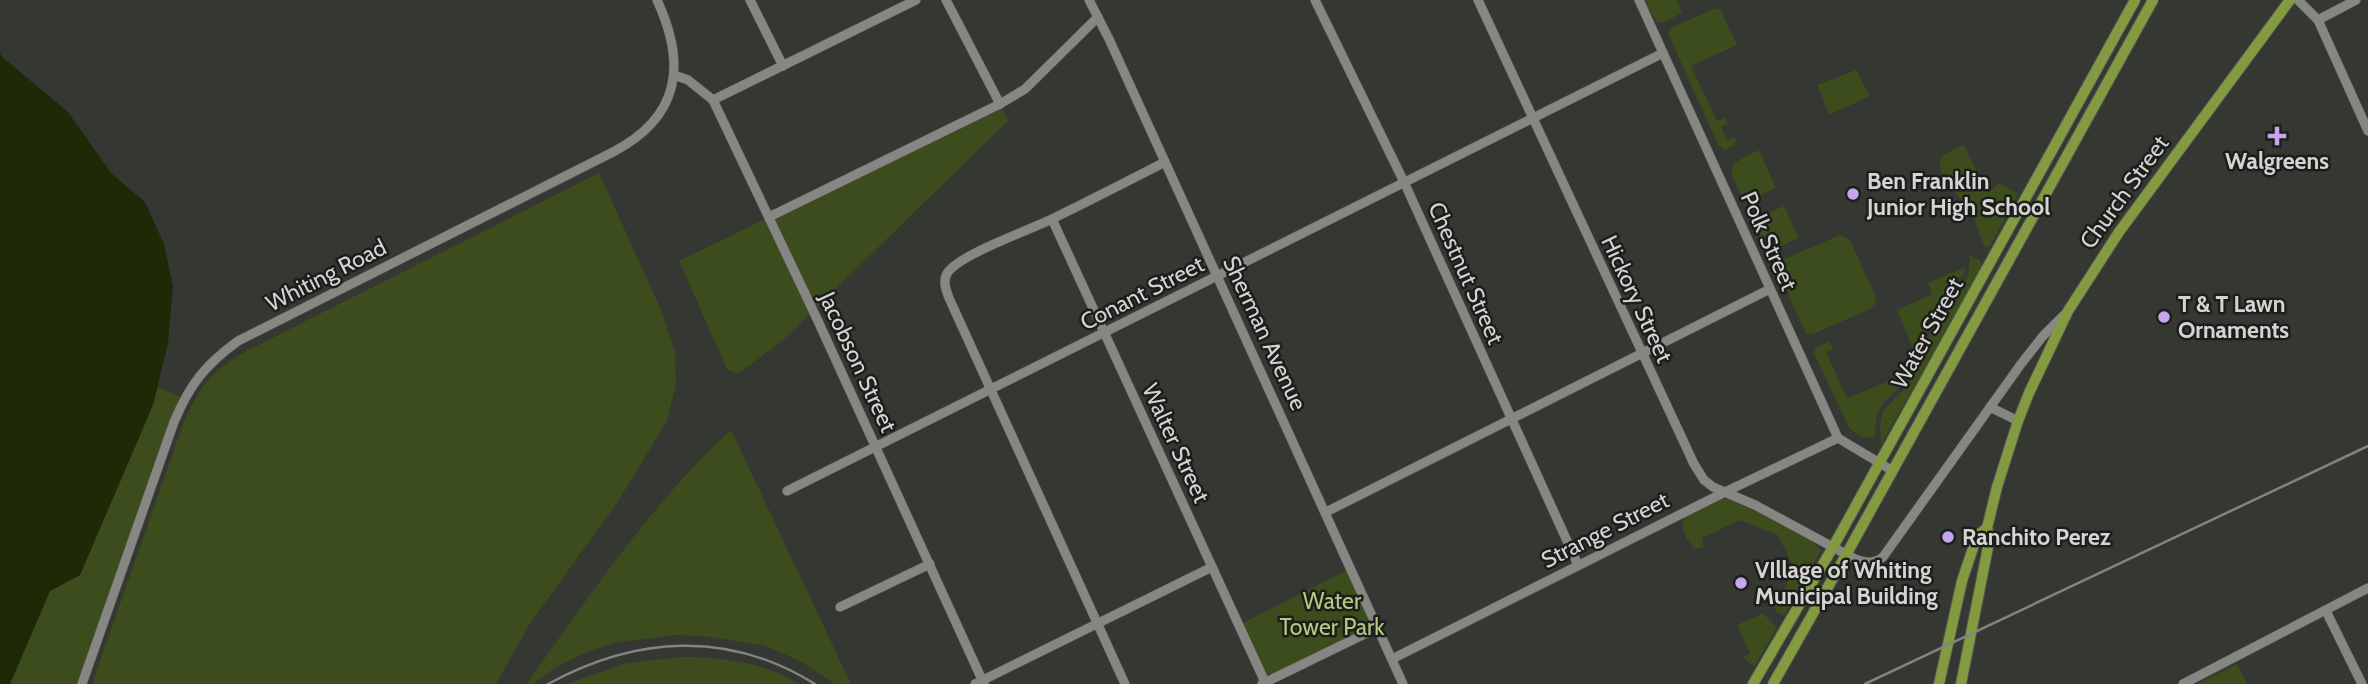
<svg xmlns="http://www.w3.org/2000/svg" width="2368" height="684" viewBox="0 0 2368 684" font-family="Cabin,sans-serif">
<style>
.green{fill:#3c4c1d}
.water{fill:#1e2905}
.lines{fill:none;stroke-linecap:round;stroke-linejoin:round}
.minor-casing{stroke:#545552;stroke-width:10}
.major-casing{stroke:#545552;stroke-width:12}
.minor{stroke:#868783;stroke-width:9}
.major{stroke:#829b40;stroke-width:10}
.rail{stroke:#838481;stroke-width:2.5}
.poi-dot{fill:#c8a6ef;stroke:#1d1e1c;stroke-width:2.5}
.labels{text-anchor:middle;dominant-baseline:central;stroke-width:5;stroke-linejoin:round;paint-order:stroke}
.poi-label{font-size:23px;font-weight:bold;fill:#d4d5d3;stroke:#1d1e1c;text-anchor:start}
.street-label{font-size:23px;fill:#d4d5d3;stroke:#1d1e1c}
.park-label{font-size:23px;fill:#b0cc81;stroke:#1d1e1c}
</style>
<rect width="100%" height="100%" fill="#353733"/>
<!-- green -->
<g class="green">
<polygon points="1643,0 1677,0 1682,13 1664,22 1657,22"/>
<polygon points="1716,8 1720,9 1737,45 1691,66 1717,121 1725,118 1728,123 1721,127 1727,141 1735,137 1736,141 1734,146 1725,150 1718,145 1668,33 1673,27"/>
<polygon points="1856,70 1870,96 1829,115 1817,85"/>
<polygon points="1000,104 1008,121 782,341 738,374 727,369 679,261"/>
<path d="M1964,145L1981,180L1990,191L1999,183L2018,194L1990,246L1986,248C1979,238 1978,223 1971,212C1964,200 1928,170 1944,155C1949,151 1958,148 1964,145Z"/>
<path d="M1759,150L1776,188L1745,202C1729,167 1721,168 1759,150Z"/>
<path d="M599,173L662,312L675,353L676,384L667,421L617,503L529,625L496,684H92L184,421C201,383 217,366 254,347Z"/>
<polygon points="1784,206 1799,238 1772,250 1765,246 1754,220"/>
<polygon points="1840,235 1850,240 1875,295 1875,304 1870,309 1813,334 1806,334 1776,267 1780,261"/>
<polygon points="1970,255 1981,261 1982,268 1881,445 1880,424 1883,411 1908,385 1922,360 1931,329 1949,309 1955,290 1968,276"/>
<polygon points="1965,267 1964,274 1955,282 1950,291 1945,307 1926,330 1923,349 1917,358 1897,310 1932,294 1928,283"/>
<path d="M1829,342L1834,349L1826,352L1847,398L1910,372C1894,403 1876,392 1875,437L1863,438L1849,428L1814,353L1816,347Z"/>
<polygon points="157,387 184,398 82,684 10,684 50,591 80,575 153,405"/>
<path d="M731,430L851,684H835L800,661L765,646L704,636L675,635L614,643L582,654L556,667L533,684H526C590,596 650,504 731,430Z"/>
<path d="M1720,498C1738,498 1810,535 1821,550L1784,616L1776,611L1772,600L1774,594L1782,596L1793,567L1778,535L1740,520L1702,538L1703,547L1696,549C1686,542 1678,525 1686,514Z"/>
<polygon points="1351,568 1377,628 1265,682 1239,625"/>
<polygon points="1763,613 1777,628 1754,667 1743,657 1750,653 1737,625"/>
<path d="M681,657C721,657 764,662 799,684H567L626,663Z"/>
<polygon points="2237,664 2247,684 2197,684"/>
</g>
<!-- water -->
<polygon class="water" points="0,51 1,56 68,112 112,174 145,202 164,244 173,286 168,343 153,405 80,575 50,591 10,684 0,684"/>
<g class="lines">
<defs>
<g id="minor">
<polyline points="750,0 783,66"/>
<polyline points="946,0 1000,104"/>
<polyline points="1089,0 1109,39 1403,684"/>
<polyline points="1315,0 1404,182 1578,565"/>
<path d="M1478,0L1694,464L1704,480L1713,487L1755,505L1855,559C1866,563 1874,564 1883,557L2021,364L2043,336L2064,315"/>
<polyline points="1639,0 1838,438 1893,471"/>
<polyline points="2298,0 2318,20 2368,131"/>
<polyline points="2318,20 2356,0"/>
<polyline points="674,75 688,80 713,100 818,321 984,684"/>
<polyline points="713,100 916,0"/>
<polyline points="769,217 1000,104 1025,89 1098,17"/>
<polyline points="1052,219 1265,682"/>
<polyline points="1990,407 2018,421"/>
<polyline points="787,491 1663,53"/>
<polyline points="1326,512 1770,289"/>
<polyline points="840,607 930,564"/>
<polyline points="2326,611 2362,684"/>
<polyline points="1392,659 1723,493 1838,438"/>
<path d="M82,684L174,422C190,384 205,365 238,341L613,152C680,117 687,65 657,0"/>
<polyline points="975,684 1212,567"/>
<path d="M1125,684L949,298C946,290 942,280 948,272C961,254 1030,230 1054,218C1091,200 1128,181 1165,162"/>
<polyline points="1262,684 1377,628"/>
<polyline points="2183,684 2368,588"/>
</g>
<g id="major">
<polyline points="1753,684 1833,547 2135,0"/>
<polyline points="1773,684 1846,555 2153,0"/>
<polyline points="1939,684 1962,581 1977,536 1987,528"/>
<polyline points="1961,684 1990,537 1987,528 1997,487 2018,421 2029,393 2068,311 2119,232 2290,0"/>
</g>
</defs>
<!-- minor casing -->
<use href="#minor" class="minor-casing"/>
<!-- major casing -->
<use href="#major" class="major-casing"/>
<!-- minor -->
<use href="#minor" class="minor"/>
<!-- major -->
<use href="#major" class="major"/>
<!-- rail -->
<g class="rail">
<path d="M548,684C636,636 728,630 815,684"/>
<polyline points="1865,684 2368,446"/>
</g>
</g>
<!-- markers -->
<g class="poi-dot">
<path d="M2273.5 125.5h7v7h7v7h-7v7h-7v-7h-7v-7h7z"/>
<circle cx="1853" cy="194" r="7"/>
<circle cx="2164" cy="317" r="7"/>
<circle cx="1948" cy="537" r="7"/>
<circle cx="1741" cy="583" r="7"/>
</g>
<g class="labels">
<!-- poi labels -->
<g class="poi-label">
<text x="2277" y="161" text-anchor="middle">Walgreens</text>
<text x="1867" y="181">Ben Franklin<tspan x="1867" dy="26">Junior High School</tspan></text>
<text x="2178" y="304">T &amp; T Lawn<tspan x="2178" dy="26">Ornaments</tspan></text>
<text x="1962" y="537">Ranchito Perez</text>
<text x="1755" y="570">VIllage of Whiting<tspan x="1755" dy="26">Municipal Building</tspan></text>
</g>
<!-- street labels -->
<g class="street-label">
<text transform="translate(2124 192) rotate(-54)">Church Street</text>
<text transform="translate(1769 241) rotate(66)">Polk Street</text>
<text transform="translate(1466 273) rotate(66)">Chestnut Street</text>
<text transform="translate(326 275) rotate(-27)">Whiting Road</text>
<text transform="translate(1142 293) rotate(-27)">Conant Street</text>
<text transform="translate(1637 299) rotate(65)">Hickory Street</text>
<text transform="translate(1265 333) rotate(65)">Sherman Avenue</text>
<text transform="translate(1927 333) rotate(-61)">Water Street</text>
<text transform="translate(858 362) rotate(65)">Jacobson Street</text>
<text transform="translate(1176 443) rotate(65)">Walter Street</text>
<text transform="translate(1605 530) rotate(-27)">Strange Street</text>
</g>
<!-- park labels -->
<g class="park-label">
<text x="1332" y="601">Water<tspan x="1332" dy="26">Tower Park</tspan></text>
</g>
</g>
</svg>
